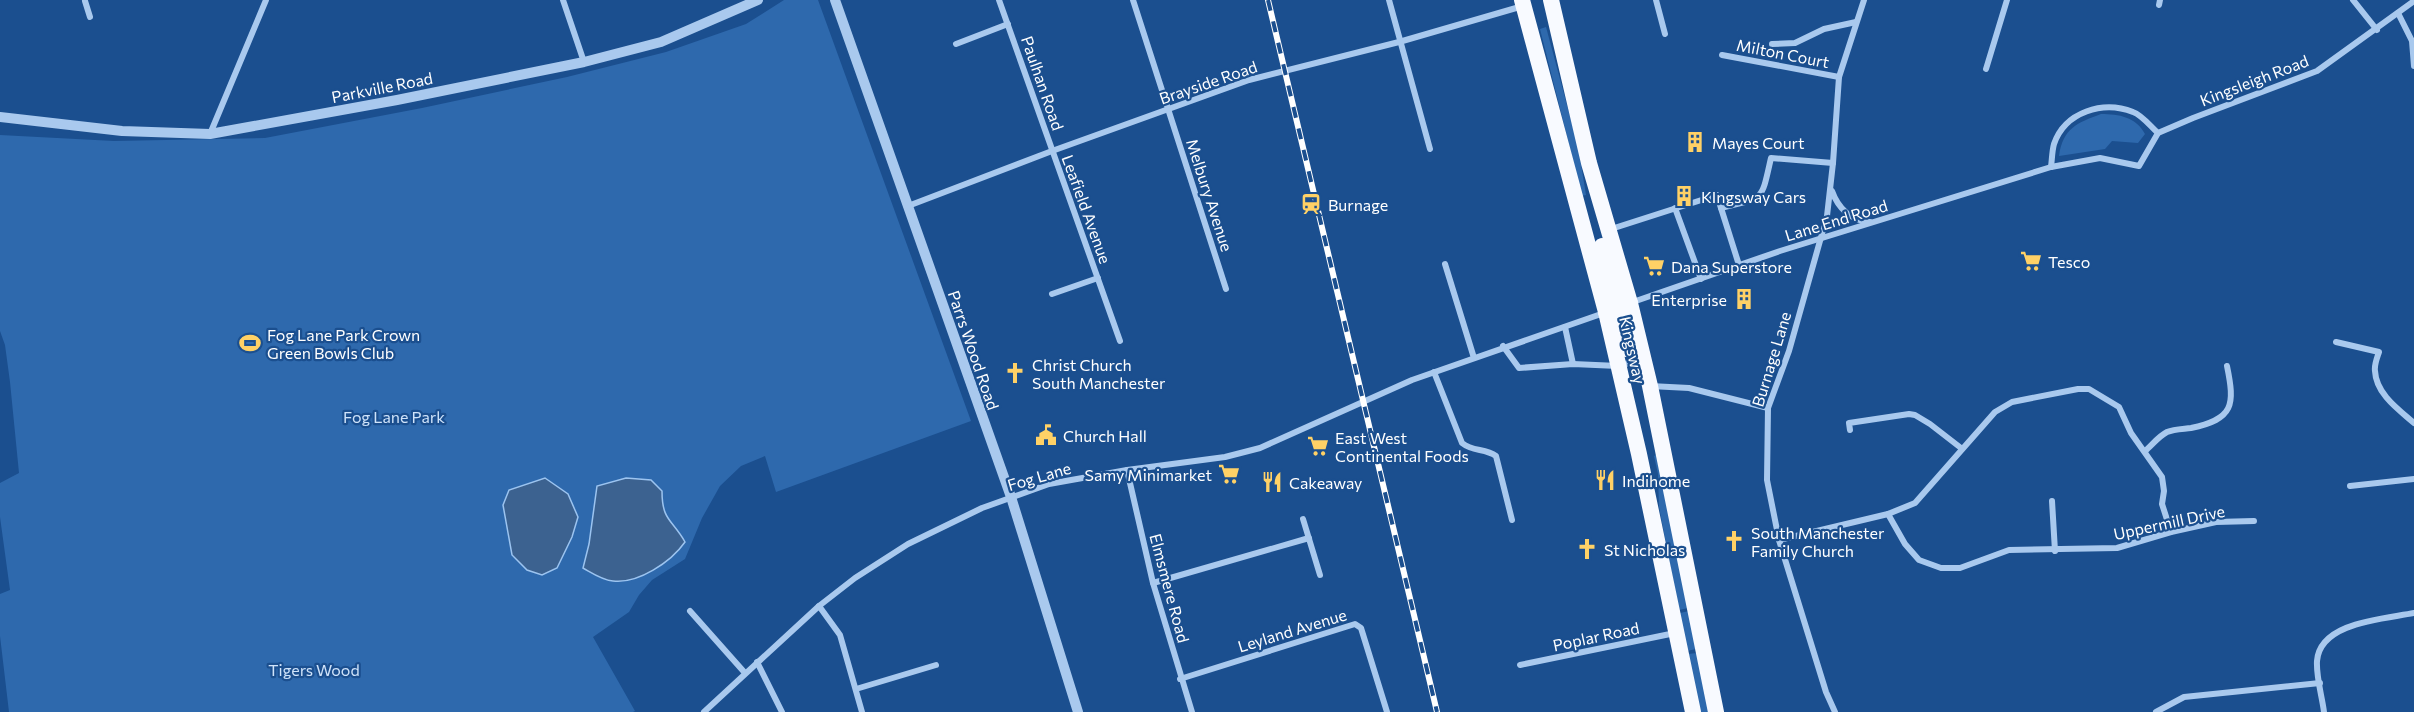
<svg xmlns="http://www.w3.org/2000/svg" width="2414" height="712" viewBox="0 0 2414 712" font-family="Commissioner,sans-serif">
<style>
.green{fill:#2e69ad}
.water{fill:#3c6290;stroke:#9cc4f0;stroke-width:1.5}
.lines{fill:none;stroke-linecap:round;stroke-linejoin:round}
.minor{stroke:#a9c9ee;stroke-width:6}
.tertiary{stroke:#a9c9ee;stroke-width:10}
.trunk{stroke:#f8faff;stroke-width:16}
.rail-casing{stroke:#fff;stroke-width:6}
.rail{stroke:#1b4f8f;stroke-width:4;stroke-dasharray:11;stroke-linecap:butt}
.labels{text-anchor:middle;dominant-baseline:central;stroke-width:4.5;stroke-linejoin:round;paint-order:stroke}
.street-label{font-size:16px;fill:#fff;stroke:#1b4f8f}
.poi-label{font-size:16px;fill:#fff;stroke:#1b4f8f;text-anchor:start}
.park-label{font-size:16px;fill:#cfe3fa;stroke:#1b4f8f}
</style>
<rect width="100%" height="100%" fill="#1b4f8f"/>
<!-- green -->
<g class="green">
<polygon points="784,0 818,0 971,421 776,492 765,456 741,466 720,486 702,518 685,559 652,580 639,595 629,612 593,637 635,711 633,712 9,712 0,636 0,594 10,590 0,517 0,483 19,473 10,382 5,345 0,331 0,135 114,141 265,138 422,108 567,77 666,52 746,24"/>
<polygon points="1546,27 1578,146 1586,195 1582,196 1540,29"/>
<path d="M2101,114C2119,114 2136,117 2145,134L2138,143L2112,141L2105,149L2059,156C2063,128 2077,123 2101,114Z"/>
<polygon points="1656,455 1688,608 1679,610 1659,507 1658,474 1654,456"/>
<polygon points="1689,611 1696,649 1687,651 1680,613"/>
<polygon points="1697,653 1709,712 1700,712 1688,654"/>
</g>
<!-- water -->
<g class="water">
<polygon points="545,478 568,494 578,517 572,537 557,568 542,575 527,570 512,555 503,505 509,490"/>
<path d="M626,478L651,480L662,491C662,521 672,519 685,542C671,562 638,584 613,581C602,580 592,573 583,568L589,544L597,486Z"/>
</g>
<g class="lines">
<!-- minor -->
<g class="minor">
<polyline points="563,0 584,62"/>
<polyline points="999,0 1120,341"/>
<polyline points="1133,0 1226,289"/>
<polyline points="1389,0 1430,149"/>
<polyline points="1656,0 1665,34"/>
<polyline points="2353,0 2377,30"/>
<polyline points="85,1 90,17"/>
<polyline points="2159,5 2160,0"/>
<polyline points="2398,13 2412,41 2414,66"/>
<polyline points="956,44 1008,24"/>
<polyline points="1772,44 1795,43 1824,29 1856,22"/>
<polyline points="1722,55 1839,77"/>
<polyline points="1986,69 2007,0"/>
<polyline points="210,134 266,0"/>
<path d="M2051,167C2052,160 2052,151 2054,144C2065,112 2103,100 2133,112C2142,115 2151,127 2158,133"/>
<path d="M1832,191C1838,208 1851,221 1870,222"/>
<polyline points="908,206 1052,151 1249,80 1399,42 1523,6"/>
<polyline points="1675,208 1701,279"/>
<polyline points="1608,230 1717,195 1721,208"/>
<polyline points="1445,264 1474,358"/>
<path d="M1739,265L1721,208C1765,197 1761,202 1771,158L1833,163"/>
<polyline points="1052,294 1098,278"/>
<polyline points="1630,303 1780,251 2051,167 2100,158 2139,166 2158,133 2193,118 2317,71 2414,1"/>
<polyline points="1565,327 1573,364"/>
<path d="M2336,342L2379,352C2377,358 2374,365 2375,371C2376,394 2399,410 2414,423"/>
<polyline points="1503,346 1519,368 1573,364 1618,366 1629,363"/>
<path d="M1434,372L1462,443C1473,452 1485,448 1496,456L1512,520"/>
<polyline points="1650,386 1689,388 1768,408"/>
<polyline points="1850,430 1849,423 1909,414 1915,415 1930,424 1961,448"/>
<path d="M2145,451C2152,445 2159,436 2167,432C2174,429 2184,429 2191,428C2234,419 2235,405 2227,366"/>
<polyline points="1127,470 1153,583 1192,712"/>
<polyline points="2350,486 2414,479"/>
<polyline points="2052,501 2055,551"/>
<polyline points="1888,514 1905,544 1919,560 1941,568 1960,568 2009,550 2117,548 2171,532 2216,522 2254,521"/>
<polyline points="1303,519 1320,575"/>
<polyline points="1779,540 1888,514 1915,503 1995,412 2012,402 2078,389 2089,389 2119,407 2131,433 2162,477 2164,491 2162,504 2171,532"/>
<polyline points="1153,583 1309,538"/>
<polyline points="819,606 840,635 862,712"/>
<polyline points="690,611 745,673"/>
<polyline points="757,662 782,712"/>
<polyline points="1520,665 1675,633"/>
<polyline points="1180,679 1355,624 1361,628 1387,712"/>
<polyline points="856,689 936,665"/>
<polyline points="704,712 819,606 855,578 908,544 982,508 1049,484 1127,470 1225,457 1260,448 1412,380 1604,313"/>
<polyline points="1835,712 1826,692 1779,540 1767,480 1768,408 1789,351 1827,216 1833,163 1839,77 1864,0"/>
<polyline points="2156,712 2184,697 2320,683"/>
<path d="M2324,712C2322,696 2316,677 2317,661C2320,622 2384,619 2414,613"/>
</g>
<!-- tertiary -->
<g class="tertiary">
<polyline points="835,0 1011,497 1078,712"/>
<polyline points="0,117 122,131 210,134 397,100 584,62 661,42 758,0"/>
</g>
<!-- trunk -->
<g class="trunk">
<polyline points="1522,0 1606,312 1639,454 1693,712"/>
<polyline points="1551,0 1589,163 1630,303 1650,386 1716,712"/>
<polyline points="1602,246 1614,298 1612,306 1606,312"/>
<path d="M1626,349C1622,332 1615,315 1630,303"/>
</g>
<defs>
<polyline id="rail" points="1268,0 1437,712"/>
</defs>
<!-- rail casing -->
<use href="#rail" class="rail-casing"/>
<!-- rail -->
<use href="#rail" class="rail"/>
</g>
<!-- icons -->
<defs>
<symbol id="building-bare" viewBox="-9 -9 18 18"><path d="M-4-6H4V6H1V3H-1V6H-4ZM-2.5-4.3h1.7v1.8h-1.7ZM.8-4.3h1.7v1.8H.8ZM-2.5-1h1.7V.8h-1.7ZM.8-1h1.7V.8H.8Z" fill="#ffd166" stroke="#1b4f8f" stroke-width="2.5" paint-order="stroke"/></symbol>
<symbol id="station-bare" viewBox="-9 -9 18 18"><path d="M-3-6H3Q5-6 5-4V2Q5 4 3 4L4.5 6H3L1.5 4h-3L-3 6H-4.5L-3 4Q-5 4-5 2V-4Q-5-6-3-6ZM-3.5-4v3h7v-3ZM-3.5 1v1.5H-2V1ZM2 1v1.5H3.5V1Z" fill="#ffd166" stroke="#1b4f8f" stroke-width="2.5" paint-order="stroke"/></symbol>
<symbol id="supermarket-bare" viewBox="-9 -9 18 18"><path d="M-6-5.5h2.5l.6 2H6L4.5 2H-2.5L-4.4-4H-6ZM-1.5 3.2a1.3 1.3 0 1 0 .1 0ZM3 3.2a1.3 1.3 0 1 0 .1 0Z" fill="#ffd166" stroke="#1b4f8f" stroke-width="2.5" paint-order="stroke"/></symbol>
<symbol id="stadium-bare" viewBox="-9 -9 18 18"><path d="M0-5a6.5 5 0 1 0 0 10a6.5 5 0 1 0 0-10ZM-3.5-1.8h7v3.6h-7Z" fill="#ffd166" stroke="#1b4f8f" stroke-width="2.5" paint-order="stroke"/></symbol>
<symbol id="church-bare" viewBox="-9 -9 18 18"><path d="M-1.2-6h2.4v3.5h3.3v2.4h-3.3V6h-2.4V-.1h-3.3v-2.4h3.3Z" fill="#ffd166" stroke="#1b4f8f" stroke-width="2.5" paint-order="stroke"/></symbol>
<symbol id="civic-bare" viewBox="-9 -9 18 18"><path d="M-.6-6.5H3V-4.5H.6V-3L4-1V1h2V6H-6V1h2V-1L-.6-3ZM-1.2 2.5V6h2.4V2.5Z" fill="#ffd166" stroke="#1b4f8f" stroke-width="2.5" paint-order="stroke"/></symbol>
<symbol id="restaurant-bare" viewBox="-9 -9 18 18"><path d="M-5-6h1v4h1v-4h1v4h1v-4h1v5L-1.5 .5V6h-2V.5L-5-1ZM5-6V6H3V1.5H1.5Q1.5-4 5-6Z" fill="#ffd166" stroke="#1b4f8f" stroke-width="2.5" paint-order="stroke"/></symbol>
</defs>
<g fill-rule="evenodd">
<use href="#building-bare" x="1680" y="127" width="30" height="30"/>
<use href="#building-bare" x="1669" y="181" width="30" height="30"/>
<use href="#station-bare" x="1296" y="189" width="30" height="30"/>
<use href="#supermarket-bare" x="2016" y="246" width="30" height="30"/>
<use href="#supermarket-bare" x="1639" y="251" width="30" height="30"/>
<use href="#building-bare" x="1729" y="284" width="30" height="30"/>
<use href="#stadium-bare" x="235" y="328" width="30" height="30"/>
<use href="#church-bare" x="1000" y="358" width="30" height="30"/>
<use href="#civic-bare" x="1031" y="420" width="30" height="30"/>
<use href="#supermarket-bare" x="1303" y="431" width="30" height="30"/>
<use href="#supermarket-bare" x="1214" y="459" width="30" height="30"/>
<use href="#restaurant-bare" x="1590" y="465" width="30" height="30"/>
<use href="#restaurant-bare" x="1257" y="467" width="30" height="30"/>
<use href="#church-bare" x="1719" y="526" width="30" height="30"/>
<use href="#church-bare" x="1572" y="534" width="30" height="30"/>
</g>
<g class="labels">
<!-- street labels -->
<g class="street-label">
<text transform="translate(1783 53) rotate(11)">Milton Court</text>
<text transform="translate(2254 80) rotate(-21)">Kingsleigh Road</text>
<text transform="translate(1208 82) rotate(-19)">Brayside Road</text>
<text transform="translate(1043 83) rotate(71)">Paulhan Road</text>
<text transform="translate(382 87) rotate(-11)">Parkville Road</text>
<text transform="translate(1210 195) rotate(72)">Melbury Avenue</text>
<text transform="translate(1087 209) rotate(70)">Leafield Avenue</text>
<text transform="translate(1836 220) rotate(-17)">Lane End Road</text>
<text transform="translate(974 350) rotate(71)">Parrs Wood Road</text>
<text transform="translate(1633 350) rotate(77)">Kingsway</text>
<text transform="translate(1771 359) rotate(-73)">Burnage Lane</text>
<text transform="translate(1039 476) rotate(-16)">Fog Lane</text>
<text transform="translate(2169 522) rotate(-12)">Uppermill Drive</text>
<text transform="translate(1170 588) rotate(75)">Elmsmere Road</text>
<text transform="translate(1292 630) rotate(-17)">Leyland Avenue</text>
<text transform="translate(1596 636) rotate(-12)">Poplar Road</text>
</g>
<!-- poi labels -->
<g class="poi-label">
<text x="1712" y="142">Mayes Court</text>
<text x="1701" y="196">KIngsway Cars</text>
<text x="1328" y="204">Burnage</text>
<text x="2048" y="261">Tesco</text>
<text x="1671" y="266">Dana Superstore</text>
<text x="1727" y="299" text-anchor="end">Enterprise</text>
<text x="267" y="334">Fog Lane Park Crown<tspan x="267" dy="18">Green Bowls Club</tspan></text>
<text x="1032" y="364">Christ Church<tspan x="1032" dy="18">South Manchester</tspan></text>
<text x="1063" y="435">Church Hall</text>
<text x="1335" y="437">East West<tspan x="1335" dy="18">Continental Foods</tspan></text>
<text x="1212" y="474" text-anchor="end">Samy Minimarket</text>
<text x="1622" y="480">Indihome</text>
<text x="1289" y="482">Cakeaway</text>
<text x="1751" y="532">South Manchester<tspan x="1751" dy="18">Family Church</tspan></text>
<text x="1604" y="549">St Nicholas</text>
</g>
<!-- park labels -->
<g class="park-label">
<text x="394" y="416">Fog Lane Park</text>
<text x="314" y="669">Tigers Wood</text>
</g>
</g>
</svg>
